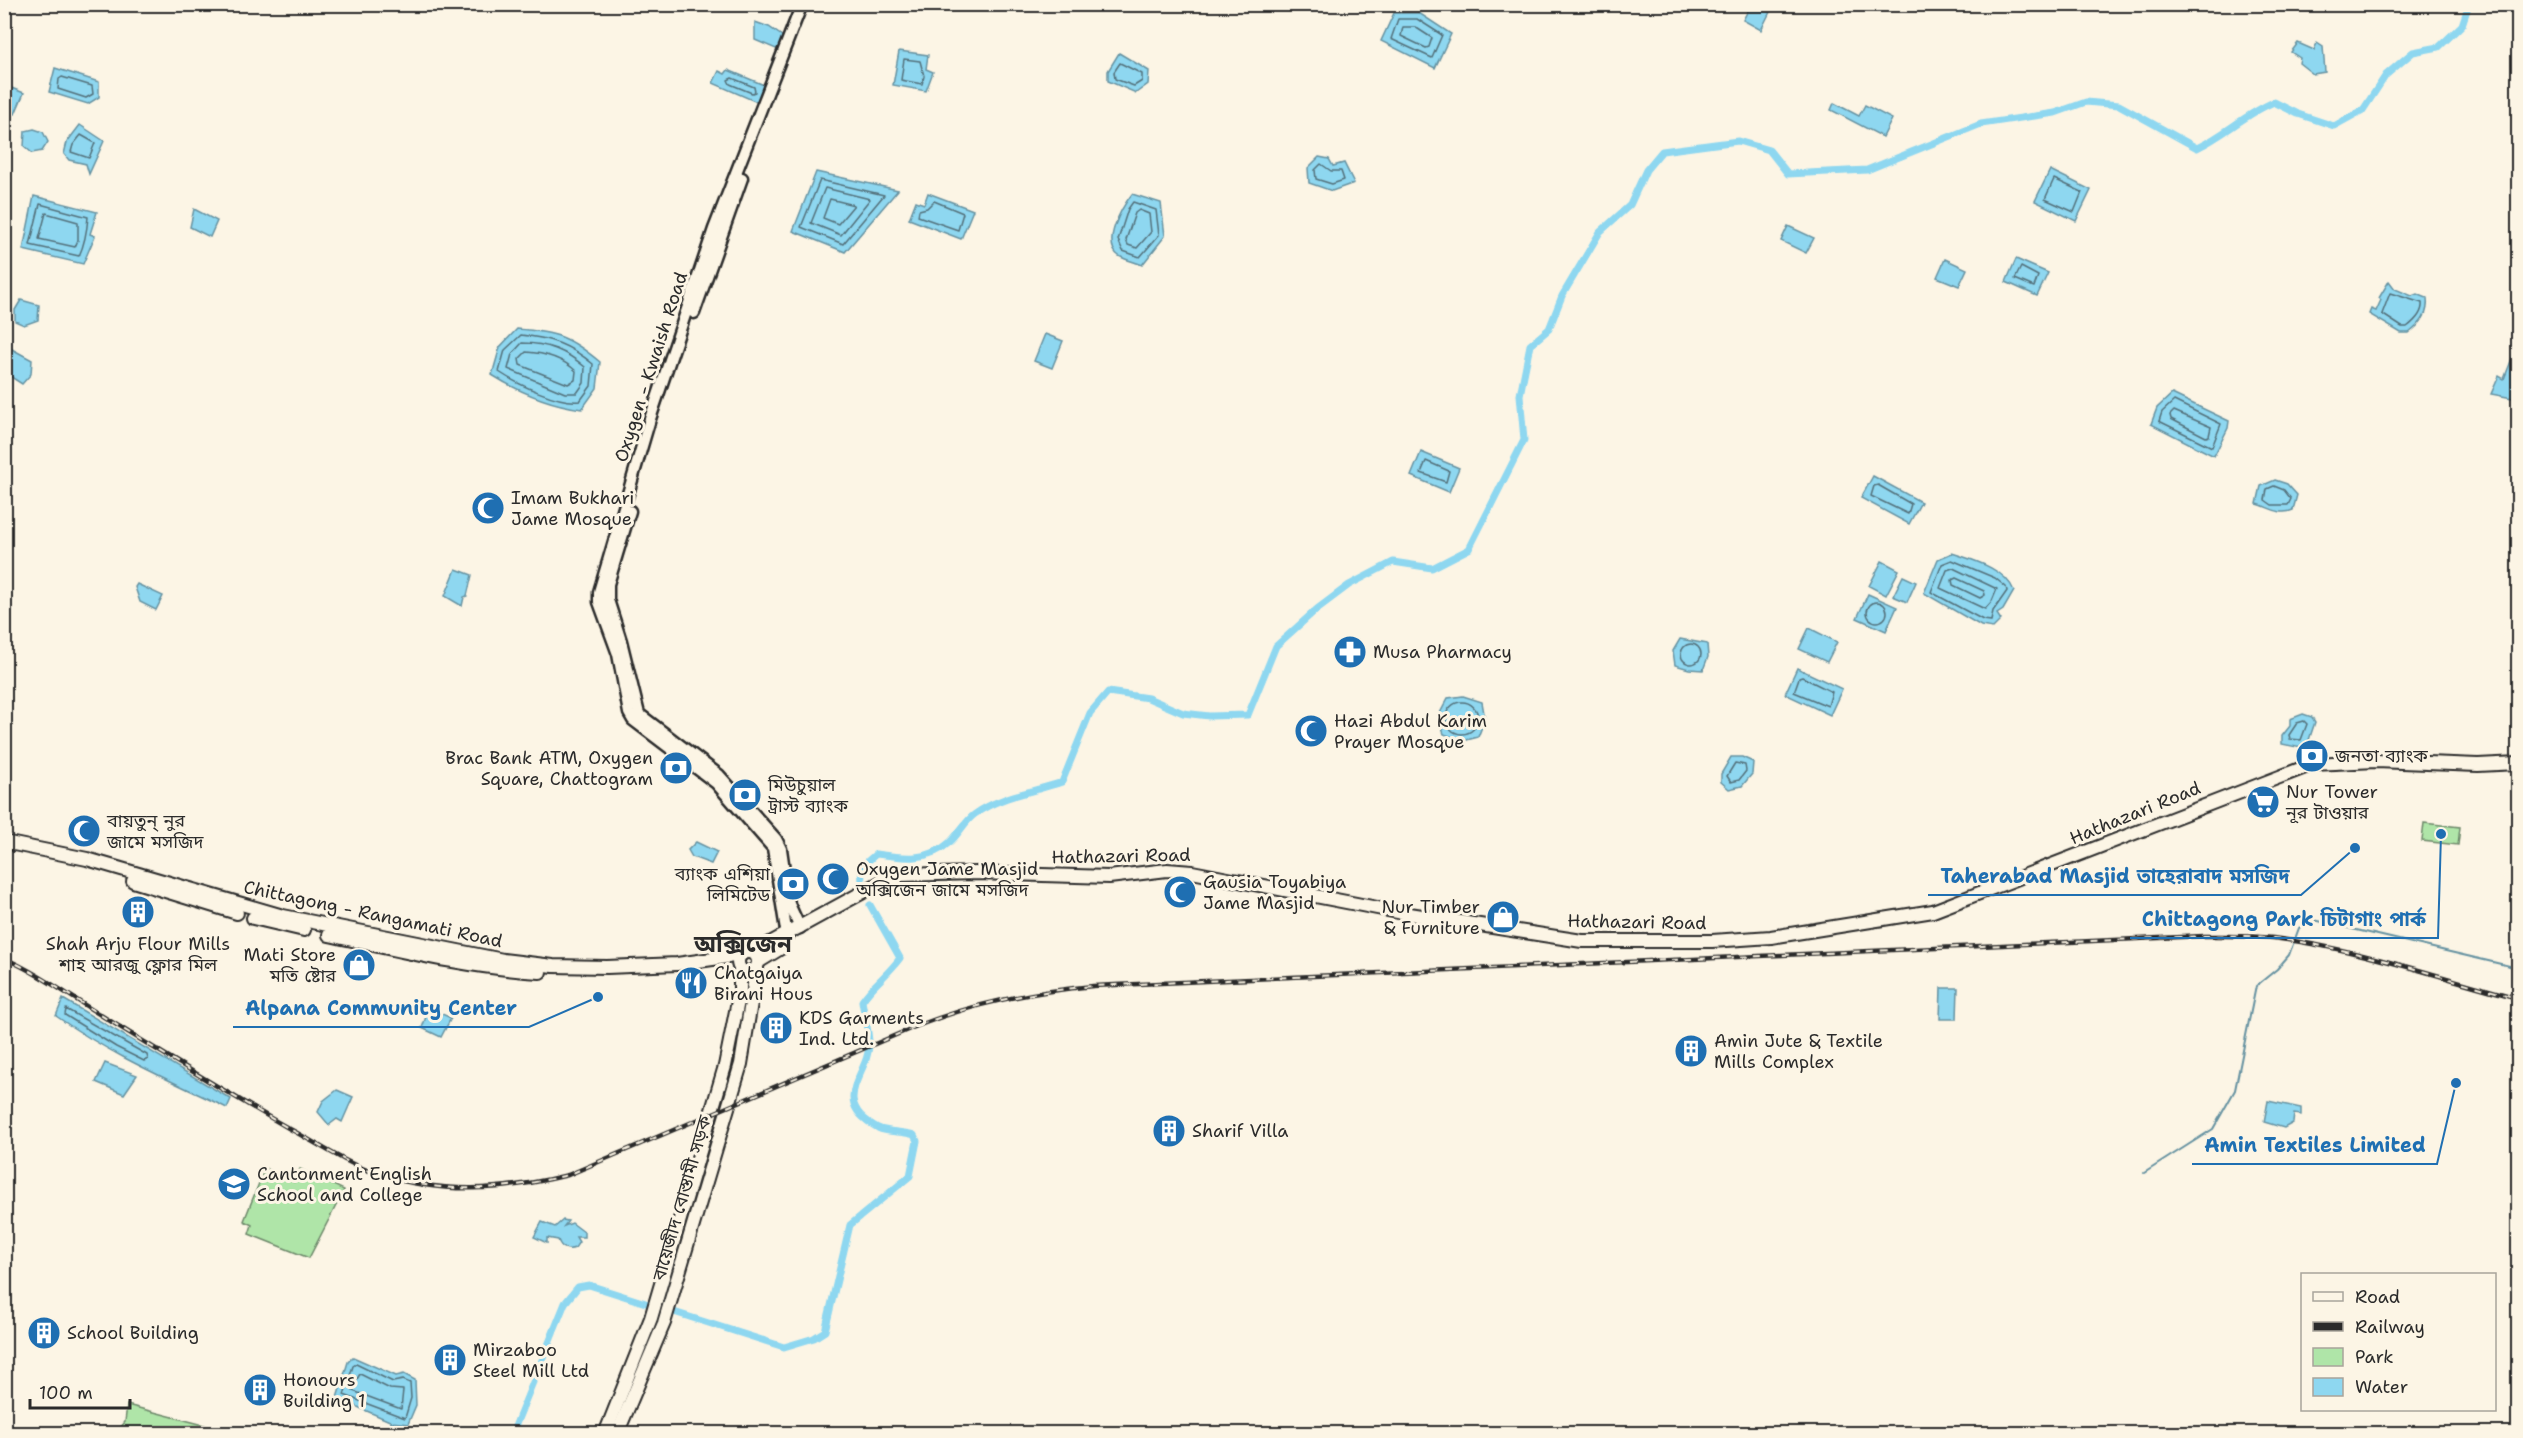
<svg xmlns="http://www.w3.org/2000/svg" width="2523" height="1438" viewBox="0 0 2523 1438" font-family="'Shantell Sans','Noto Sans Bengali',sans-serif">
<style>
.green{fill:#afe5a8;stroke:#6d886a;stroke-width:1.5}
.water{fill:#8ed7f0;stroke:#6692a1;stroke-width:1.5}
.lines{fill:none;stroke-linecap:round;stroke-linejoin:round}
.shore{stroke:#53707a;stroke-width:1.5}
.stream{stroke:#6692a1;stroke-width:2}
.canal{stroke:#8ed7f0;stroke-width:7}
.secondary-casing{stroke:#2b2b2b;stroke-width:15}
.primary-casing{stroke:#2b2b2b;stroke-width:16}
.trunk-casing{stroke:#2b2b2b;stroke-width:16}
.secondary{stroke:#fcf5e5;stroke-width:10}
.primary{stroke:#fcf5e5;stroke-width:12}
.trunk{stroke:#fcf5e5;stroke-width:12}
.rail-casing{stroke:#2b2b2b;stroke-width:4.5}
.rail{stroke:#fcf5e5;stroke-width:2;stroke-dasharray:7;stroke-linecap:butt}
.labels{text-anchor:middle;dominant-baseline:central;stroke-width:6;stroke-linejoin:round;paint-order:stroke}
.street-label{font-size:18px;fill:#2b2b2b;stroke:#fcf5e5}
.poi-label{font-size:18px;fill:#2b2b2b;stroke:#fcf5e5;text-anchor:start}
.district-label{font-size:24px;font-weight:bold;fill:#2b2b2b;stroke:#fcf5e5}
.leader{fill:none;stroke:#1f6fb2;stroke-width:2}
.callout-dot{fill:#1f6fb2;stroke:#fcf5e5;stroke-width:2}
.callout-label{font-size:20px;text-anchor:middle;font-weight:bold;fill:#1f6fb2;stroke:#fcf5e5;stroke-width:6;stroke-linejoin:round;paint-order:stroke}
</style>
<rect width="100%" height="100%" fill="#fcf5e5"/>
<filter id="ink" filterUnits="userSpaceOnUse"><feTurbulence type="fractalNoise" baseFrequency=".0167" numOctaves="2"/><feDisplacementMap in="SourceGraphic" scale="12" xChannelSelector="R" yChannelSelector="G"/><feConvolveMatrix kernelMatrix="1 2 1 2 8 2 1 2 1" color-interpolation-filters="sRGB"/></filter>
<g filter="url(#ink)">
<!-- green -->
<g class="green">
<polygon points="2424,823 2460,827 2458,845 2422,841"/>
<polygon points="265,1168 294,1182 300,1169 344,1190 309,1258 249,1234 252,1225 244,1221"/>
<polygon points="127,1405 223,1430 221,1434 116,1433 125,1422"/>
</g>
<!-- water -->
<g class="water">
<polygon points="1751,5 1770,12 1761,30 1743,20"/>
<polygon points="1394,13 1419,13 1451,34 1435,68 1381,41"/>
<polygon points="755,22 769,27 782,36 780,46 776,49 755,40"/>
<polygon points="2298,43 2314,50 2317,43 2323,47 2325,72 2313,74 2299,63 2300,58 2291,52"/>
<polygon points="899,51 928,55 926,69 933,72 926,91 893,85"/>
<polygon points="1119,53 1149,71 1148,84 1136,93 1108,81 1108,71"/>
<polygon points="55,68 99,82 99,97 88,104 49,92"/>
<polygon points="728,70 764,85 757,102 713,83 719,71 725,74"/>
<polygon points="4,85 24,93 15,114 5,110"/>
<polygon points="1834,103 1859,116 1865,105 1892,119 1883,137 1831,110"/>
<polygon points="80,125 104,141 89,174 86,164 69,160 64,154 67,142"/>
<polygon points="34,129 43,132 48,142 42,151 32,153 24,146 25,131"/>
<polygon points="1319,157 1329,159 1333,166 1344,163 1354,183 1332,191 1309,183 1308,168"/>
<polygon points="2050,170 2091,190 2076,221 2035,201"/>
<polygon points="816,172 898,190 845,252 793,231"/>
<polygon points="928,193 973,210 961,239 909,219 916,201 924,204"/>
<path d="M1132,194L1161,203L1165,236L1142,265C1135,262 1126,260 1119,256C1101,243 1122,207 1132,194Z"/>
<polygon points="34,196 97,212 90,234 95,236 83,264 23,250"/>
<polygon points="194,209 217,221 210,237 190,227"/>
<polygon points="1788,226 1814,238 1806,253 1781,241"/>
<polygon points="1945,259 1967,269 1959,286 1937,277"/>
<polygon points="2016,259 2048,273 2037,296 2006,282"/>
<path d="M2389,281L2395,289L2412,296L2417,294L2427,298C2429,314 2421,324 2409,333H2401L2369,314L2371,309L2376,311L2381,300L2379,298Z"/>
<polygon points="21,300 39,305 38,320 24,325 15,321 15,310"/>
<path d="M517,329C557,332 570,337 600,362L597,388L582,409C551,405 519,392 492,375L500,347Z"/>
<polygon points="1045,334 1063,341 1052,368 1034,361"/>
<polygon points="10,348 32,360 31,374 22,384 5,373 5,357"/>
<polygon points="2515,351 2518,352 2518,367 2516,371 2518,372 2518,399 2491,394 2499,376 2504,379"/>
<polygon points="2172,394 2229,421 2228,428 2214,456 2151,424 2157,408"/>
<polygon points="1421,452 1459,468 1449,492 1411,476"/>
<polygon points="1873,476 1921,502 1909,524 1861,498"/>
<path d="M2275,480L2287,484L2297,495L2293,510C2280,516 2269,507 2257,504L2261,486Z"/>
<path d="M1952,553C1973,560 2006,569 2014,591L2003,610L1997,614L2001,620L1993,628L1981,626L1924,593L1938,559Z"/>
<polygon points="1882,561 1899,570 1886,595 1869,586"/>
<polygon points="456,569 472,575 467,596 464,597 462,606 445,596"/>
<polygon points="1903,576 1916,582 1907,602 1893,596"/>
<polygon points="137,584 163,596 156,610 140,602 135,587"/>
<polygon points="1868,594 1897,607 1886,631 1857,618"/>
<polygon points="1809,628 1837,642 1827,662 1799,649"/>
<polygon points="1680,639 1707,644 1708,657 1703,670 1689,669 1675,665 1673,651"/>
<polygon points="1797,668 1842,689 1830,715 1785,694"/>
<polygon points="1463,696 1482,702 1485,719 1478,737 1463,741 1444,734 1438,717 1448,698"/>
<polygon points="2303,714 2312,717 2315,722 2306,749 2282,744 2282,736 2290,726 2290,719"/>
<polygon points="1731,757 1742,757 1753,762 1752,774 1742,786 1729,789 1721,782 1721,774"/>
<polygon points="696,842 717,852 711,864 692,857 688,850"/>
<polygon points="1941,988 1958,988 1957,1019 1940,1019"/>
<path d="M63,999L231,1099L227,1108C169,1080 109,1054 56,1016Z"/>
<polygon points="429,1008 451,1018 441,1037 422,1028"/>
<polygon points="105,1063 137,1075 124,1094 96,1082"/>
<polygon points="337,1090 353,1097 342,1122 337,1119 329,1125 318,1112 323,1101"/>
<polygon points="2268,1101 2301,1108 2301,1115 2294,1114 2293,1123 2284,1128 2264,1122"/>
<path d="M563,1220L568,1221L564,1226L572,1223L584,1232V1237H576L579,1242L575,1248C567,1251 561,1248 558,1240L547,1238V1243L534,1237L542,1222L555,1227Z"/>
<polygon points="353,1357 396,1376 404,1374 415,1380 416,1405 408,1424 392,1422 337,1398 348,1362"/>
</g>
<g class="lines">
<!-- shore -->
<g class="shore">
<polygon points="1398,19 1417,19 1442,35 1432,58 1391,39"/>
<polygon points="1403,27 1415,27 1432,38 1429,47 1426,48 1401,36"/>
<polygon points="904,59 920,61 924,76 922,84 901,80"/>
<polygon points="1120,63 1142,74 1142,81 1134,86 1115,79 1114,72"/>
<polygon points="62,77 92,86 93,94 86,98 58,89 59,79"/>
<polygon points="732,78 754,87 755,92 752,93 730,84 728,80"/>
<polygon points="81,135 95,143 89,158 71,152 73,145"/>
<polygon points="1321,164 1331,171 1341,171 1344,180 1332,184 1316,179 1315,170"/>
<polygon points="2054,179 2082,192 2074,212 2045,199"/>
<polygon points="820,180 884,195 843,244 801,227"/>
<polygon points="825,188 870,199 841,235 811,223"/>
<polygon points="830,199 854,205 838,224 823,218"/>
<polygon points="934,201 963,213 958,230 918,216 919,210 927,208"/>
<polygon points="1133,202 1156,210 1159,235 1140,257 1123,251 1118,240 1128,209"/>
<path d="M40,204L88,217C87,230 85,243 79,256L30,245Z"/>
<polygon points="1139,210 1149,214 1151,232 1137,248 1128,245 1126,240 1135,213"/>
<polygon points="46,213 78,222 78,240 75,247 39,239"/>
<polygon points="2021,267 2038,276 2034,287 2015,279"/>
<path d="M2390,293L2422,303C2423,312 2415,321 2407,327H2402L2382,314Z"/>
<path d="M521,335C551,338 570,345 593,364L591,386L580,401C559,404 517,384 499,372L505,350Z"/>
<path d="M522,343C547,343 566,351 585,367L584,383L577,393H565L508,369L512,354Z"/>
<path d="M526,352C545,353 562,358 576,371L575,380L568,384L520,365L519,359Z"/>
<polygon points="2174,401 2221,424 2212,447 2159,421 2162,412"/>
<polygon points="2174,411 2211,427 2209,436 2206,437 2171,419 2170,415"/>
<polygon points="1426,461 1449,471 1446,482 1421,473"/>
<polygon points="1878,485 1911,504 1908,514 1871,496 1874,486"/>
<polygon points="2274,486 2284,490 2291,499 2288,505 2272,505 2265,500 2267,489"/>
<polygon points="1952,560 1995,578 2006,587 2007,591 1993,611 1991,621 1983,620 1931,592 1942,564"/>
<polygon points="1953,568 1997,589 1992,601 1985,609 1940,588 1947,570"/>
<polygon points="1956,578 1984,591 1985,595 1980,598 1953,585 1952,580"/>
<circle cx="1877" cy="612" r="10"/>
<circle cx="1691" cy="654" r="10"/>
<polygon points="1802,677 1832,692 1828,706 1794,692 1799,678"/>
<circle cx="1462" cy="718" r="16"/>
<polygon points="2304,721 2307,724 2301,740 2290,739 2289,735 2297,723"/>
<polygon points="1735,763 1745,765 1746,771 1739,780 1731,782 1727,776"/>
<polygon points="66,1009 147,1055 148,1059 144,1061 116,1047 65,1015"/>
<polygon points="356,1364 393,1382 403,1380 410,1383 411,1398 405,1418 344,1395 353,1366"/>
<polygon points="360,1374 390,1389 403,1390 401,1409 353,1391 353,1386"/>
</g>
<!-- stream -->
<polyline class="stream" points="2144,1173 2213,1129 2235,1090 2256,986 2277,969 2289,955 2299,928 2306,922 2314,920 2518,968"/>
<!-- canal -->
<g class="canal">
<path d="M862,881L861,867L876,854C903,858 928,862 950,842C959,834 965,821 975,814C1000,796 1033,792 1062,782L1090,713L1108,692L1148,698L1183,713L1209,716L1248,715L1276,646L1317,609L1349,585L1393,562L1432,568L1469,549L1524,440L1520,395L1530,345L1549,329L1562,296L1600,232L1630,205L1646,170L1662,151L1738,141L1769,150L1788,174L1867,170L1981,124L2055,113L2086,102L2119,105L2197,148C2225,135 2245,114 2274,102L2298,114L2334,126L2363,110L2386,75L2413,52L2439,47L2462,25L2469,4"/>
<path d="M512,1434L565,1303L578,1287L589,1285L784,1347L814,1338L825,1331L850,1225L910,1176L917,1141L914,1135C903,1131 888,1133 878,1128C827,1100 870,1074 869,1043C869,1030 864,1015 862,1001C873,984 888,975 900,958L870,905"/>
</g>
<defs>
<g id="secondary">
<polyline points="694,313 742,178"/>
<polyline points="630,511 608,584 608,600 621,641 639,714 719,775 776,839 781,849 789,904 800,928"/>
<polyline points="787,936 773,848 716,783 633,720 629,713 618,654 599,602 599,592 650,419 714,229 802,4"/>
</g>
<g id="primary">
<polyline points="605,1434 651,1318 725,1066 740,991 740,969"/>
<polyline points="617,1434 664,1323 741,1064 757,966"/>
</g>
<g id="trunk">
<polyline points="4,842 87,859 283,916 503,960 553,966 607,967 677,964 741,955"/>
<polyline points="133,881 237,913"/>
<polyline points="253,918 304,930"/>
<path d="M329,935C398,950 469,968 540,972"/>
<circle cx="748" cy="962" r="10"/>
<polyline points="752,953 887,879 900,875 976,873 1109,877 1167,870 1192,872 1403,913 1582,941 1712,941 1771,937 1933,911 2313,764 2376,761 2478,765 2518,763"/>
<polyline points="758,962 781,948"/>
</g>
</defs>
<!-- secondary casing -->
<use href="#secondary" class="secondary-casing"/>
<!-- primary casing -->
<use href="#primary" class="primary-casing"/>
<!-- trunk casing -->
<use href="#trunk" class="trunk-casing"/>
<!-- secondary -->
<use href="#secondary" class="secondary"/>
<!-- primary -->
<use href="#primary" class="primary"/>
<!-- trunk -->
<use href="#trunk" class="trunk"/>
<defs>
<path id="rail" d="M4,958C38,973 68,995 99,1014C162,1053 225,1092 290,1129C318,1144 345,1163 375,1173C441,1195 503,1191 568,1175L917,1026C975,1003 1031,992 1093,986L2204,936C2227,936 2250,935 2273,938C2356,948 2438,977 2518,998"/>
</defs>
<!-- rail casing -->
<use href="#rail" class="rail-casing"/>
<!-- rail -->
<use href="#rail" class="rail"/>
</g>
</g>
<!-- icons -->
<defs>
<symbol id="mosque-disc" viewBox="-11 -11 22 22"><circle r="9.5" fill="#1f6fb2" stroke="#fcf5e5"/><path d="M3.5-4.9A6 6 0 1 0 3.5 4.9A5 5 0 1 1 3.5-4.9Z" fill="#fff"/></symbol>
<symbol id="pharmacy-disc" viewBox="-11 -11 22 22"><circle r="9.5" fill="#1f6fb2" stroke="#fcf5e5"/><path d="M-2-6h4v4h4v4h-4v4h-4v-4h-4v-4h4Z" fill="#fff"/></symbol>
<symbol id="bank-disc" viewBox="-11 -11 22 22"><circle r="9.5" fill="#1f6fb2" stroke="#fcf5e5"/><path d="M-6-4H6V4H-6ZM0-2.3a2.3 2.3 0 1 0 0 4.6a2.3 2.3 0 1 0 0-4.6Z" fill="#fff"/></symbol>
<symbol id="supermarket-disc" viewBox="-11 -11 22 22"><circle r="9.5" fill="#1f6fb2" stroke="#fcf5e5"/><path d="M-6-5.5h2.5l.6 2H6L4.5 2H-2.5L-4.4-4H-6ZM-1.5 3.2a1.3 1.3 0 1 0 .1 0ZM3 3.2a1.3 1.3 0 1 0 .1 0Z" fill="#fff"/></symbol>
<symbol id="building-disc" viewBox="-11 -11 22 22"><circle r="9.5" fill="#1f6fb2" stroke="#fcf5e5"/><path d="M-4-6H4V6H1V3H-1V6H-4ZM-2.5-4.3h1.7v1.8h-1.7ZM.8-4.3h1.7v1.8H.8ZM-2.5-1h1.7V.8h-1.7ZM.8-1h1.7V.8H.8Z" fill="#fff"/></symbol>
<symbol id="shop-disc" viewBox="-11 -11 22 22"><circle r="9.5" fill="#1f6fb2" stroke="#fcf5e5"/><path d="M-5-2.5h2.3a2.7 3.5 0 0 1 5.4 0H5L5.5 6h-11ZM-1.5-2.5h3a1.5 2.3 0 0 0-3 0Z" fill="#fff"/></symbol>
<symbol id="restaurant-disc" viewBox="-11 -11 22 22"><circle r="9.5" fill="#1f6fb2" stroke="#fcf5e5"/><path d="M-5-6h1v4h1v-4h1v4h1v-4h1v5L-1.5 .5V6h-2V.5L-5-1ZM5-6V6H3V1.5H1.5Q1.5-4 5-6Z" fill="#fff"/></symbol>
<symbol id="school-disc" viewBox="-11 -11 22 22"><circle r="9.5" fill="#1f6fb2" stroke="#fcf5e5"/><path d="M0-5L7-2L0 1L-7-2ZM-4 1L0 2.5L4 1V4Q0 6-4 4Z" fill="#fff"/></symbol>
</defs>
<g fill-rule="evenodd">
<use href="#mosque-disc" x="469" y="489" width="38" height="38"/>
<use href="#pharmacy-disc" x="1331" y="633" width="38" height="38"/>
<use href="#mosque-disc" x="1292" y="712" width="38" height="38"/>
<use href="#bank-disc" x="2293" y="737" width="38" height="38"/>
<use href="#bank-disc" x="657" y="749" width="38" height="38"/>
<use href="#bank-disc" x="726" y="776" width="38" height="38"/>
<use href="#supermarket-disc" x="2244" y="783" width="38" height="38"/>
<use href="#mosque-disc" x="65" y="812" width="38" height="38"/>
<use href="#mosque-disc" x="814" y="860" width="38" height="38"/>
<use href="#bank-disc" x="774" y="865" width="38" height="38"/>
<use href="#mosque-disc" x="1161" y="873" width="38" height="38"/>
<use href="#building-disc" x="119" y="893" width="38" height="38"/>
<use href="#shop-disc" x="1484" y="898" width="38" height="38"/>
<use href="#shop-disc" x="340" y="946" width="38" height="38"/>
<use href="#restaurant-disc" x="672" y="964" width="38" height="38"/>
<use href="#building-disc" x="757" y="1009" width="38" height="38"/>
<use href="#building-disc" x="1672" y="1032" width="38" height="38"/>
<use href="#building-disc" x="1150" y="1112" width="38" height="38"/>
<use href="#school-disc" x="215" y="1165" width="38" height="38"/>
<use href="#building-disc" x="25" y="1314" width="38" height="38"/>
<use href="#building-disc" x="431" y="1341" width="38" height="38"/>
<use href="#building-disc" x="241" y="1371" width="38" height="38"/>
</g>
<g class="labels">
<!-- street labels -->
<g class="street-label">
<text transform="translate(651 367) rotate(-72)">Oxygen - Kwaish Road</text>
<text transform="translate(2135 813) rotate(-22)">Hathazari Road</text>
<text transform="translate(1121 856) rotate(-1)">Hathazari Road</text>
<text transform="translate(373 914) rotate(12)">Chittagong - Rangamati Road</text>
<text transform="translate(1637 922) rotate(1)">Hathazari Road</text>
<text transform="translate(682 1198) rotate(-74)">বায়েজীদ বোস্তামী সড়ক</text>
</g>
<!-- poi labels -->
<g class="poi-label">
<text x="511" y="498">Imam Bukhari<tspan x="511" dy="21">Jame Mosque</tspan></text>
<text x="1373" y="652">Musa Pharmacy</text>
<text x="1334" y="721">Hazi Abdul Karim<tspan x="1334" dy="21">Prayer Mosque</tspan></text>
<text x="2335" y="756">জনতা ব্যাংক</text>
<text x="653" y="758" text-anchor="end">Brac Bank ATM, Oxygen<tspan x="653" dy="21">Square, Chattogram</tspan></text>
<text x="768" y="785">মিউচুয়াল<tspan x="768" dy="21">ট্রাস্ট ব্যাংক</tspan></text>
<text x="2286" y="792">Nur Tower<tspan x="2286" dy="21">নূর টাওয়ার</tspan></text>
<text x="107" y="821">বায়তুন্ নুর<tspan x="107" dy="21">জামে মসজিদ</tspan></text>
<text x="856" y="869">Oxygen Jame Masjid<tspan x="856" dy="21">অক্সিজেন জামে মসজিদ</tspan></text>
<text x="770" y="874" text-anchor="end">ব্যাংক এশিয়া<tspan x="770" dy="21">লিমিটেড</tspan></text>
<text x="1203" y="882">Gausia Toyabiya<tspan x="1203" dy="21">Jame Masjid</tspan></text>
<text x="1480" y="907" text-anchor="end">Nur Timber<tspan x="1480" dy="21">&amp; Furniture</tspan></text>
<text x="138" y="944" text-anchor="middle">Shah Arju Flour Mills<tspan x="138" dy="21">শাহ আরজু ফ্লোর মিল</tspan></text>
<text x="336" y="955" text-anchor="end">Mati Store<tspan x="336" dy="21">মতি ষ্টোর</tspan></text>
<text x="714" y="973">Chatgaiya<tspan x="714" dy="21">Birani Hous</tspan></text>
<text x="799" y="1018">KDS Garments<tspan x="799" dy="21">Ind. Ltd.</tspan></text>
<text x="1714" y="1041">Amin Jute &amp; Textile<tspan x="1714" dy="21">Mills Complex</tspan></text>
<text x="1192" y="1131">Sharif Villa</text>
<text x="257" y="1174">Cantonment English<tspan x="257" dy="21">School and College</tspan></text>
<text x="67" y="1333">School Building</text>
<text x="473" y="1350">Mirzaboo<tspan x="473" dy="21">Steel Mill Ltd</tspan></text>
<text x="283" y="1380">Honours<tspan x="283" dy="21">Building 1</tspan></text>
</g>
<!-- district labels -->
<g class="district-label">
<text x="743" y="944">অক্সিজেন</text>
</g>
</g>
<!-- callouts -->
<path class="leader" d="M2355 848L2301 895H1928M2441 834L2438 938H2130M598 997L529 1027H233M2456 1083L2437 1164H2192"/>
<g class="callout-dot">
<circle cx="2355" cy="848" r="6"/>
<circle cx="2441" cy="834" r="6"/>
<circle cx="598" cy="997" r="6"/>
<circle cx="2456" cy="1083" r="6"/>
</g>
<g class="callout-label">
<text x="2115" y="883">Taherabad Masjid তাহেরাবাদ মসজিদ</text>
<text x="2284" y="926">Chittagong Park চিটাগাং পার্ক</text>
<text x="381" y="1015">Alpana Community Center</text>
<text x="2315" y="1152">Amin Textiles Limited</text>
</g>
<!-- margin -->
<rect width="2523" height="1438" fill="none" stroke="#fcf5e5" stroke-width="24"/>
<rect x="12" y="12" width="2499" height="1414" fill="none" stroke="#2b2b2b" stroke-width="2" filter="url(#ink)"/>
<!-- legend -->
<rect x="2301" y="1273" width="195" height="138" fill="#fcf5e5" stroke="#a8a49b" stroke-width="1.5"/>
<rect x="2313" y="1292" width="30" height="9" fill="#fcf5e5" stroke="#a8a49b" stroke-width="1.5"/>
<text x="2355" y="1303" font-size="18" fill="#2b2b2b">Road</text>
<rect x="2313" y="1322" width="30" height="9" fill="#2b2b2b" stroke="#a8a49b" stroke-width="1.5"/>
<text x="2355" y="1333" font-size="18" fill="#2b2b2b">Railway</text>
<rect x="2313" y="1348" width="30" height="18" fill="#afe5a8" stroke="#a8a49b" stroke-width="1.5"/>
<text x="2355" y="1363" font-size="18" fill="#2b2b2b">Park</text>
<rect x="2313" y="1378" width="30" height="18" fill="#8ed7f0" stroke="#a8a49b" stroke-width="1.5"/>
<text x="2355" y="1393" font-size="18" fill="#2b2b2b">Water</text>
<!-- scale -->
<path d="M30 1399v9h100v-9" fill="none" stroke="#2b2b2b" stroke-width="3"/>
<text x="39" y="1399" font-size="18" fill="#2b2b2b" stroke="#fcf5e5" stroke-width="4.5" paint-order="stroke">100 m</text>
</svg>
